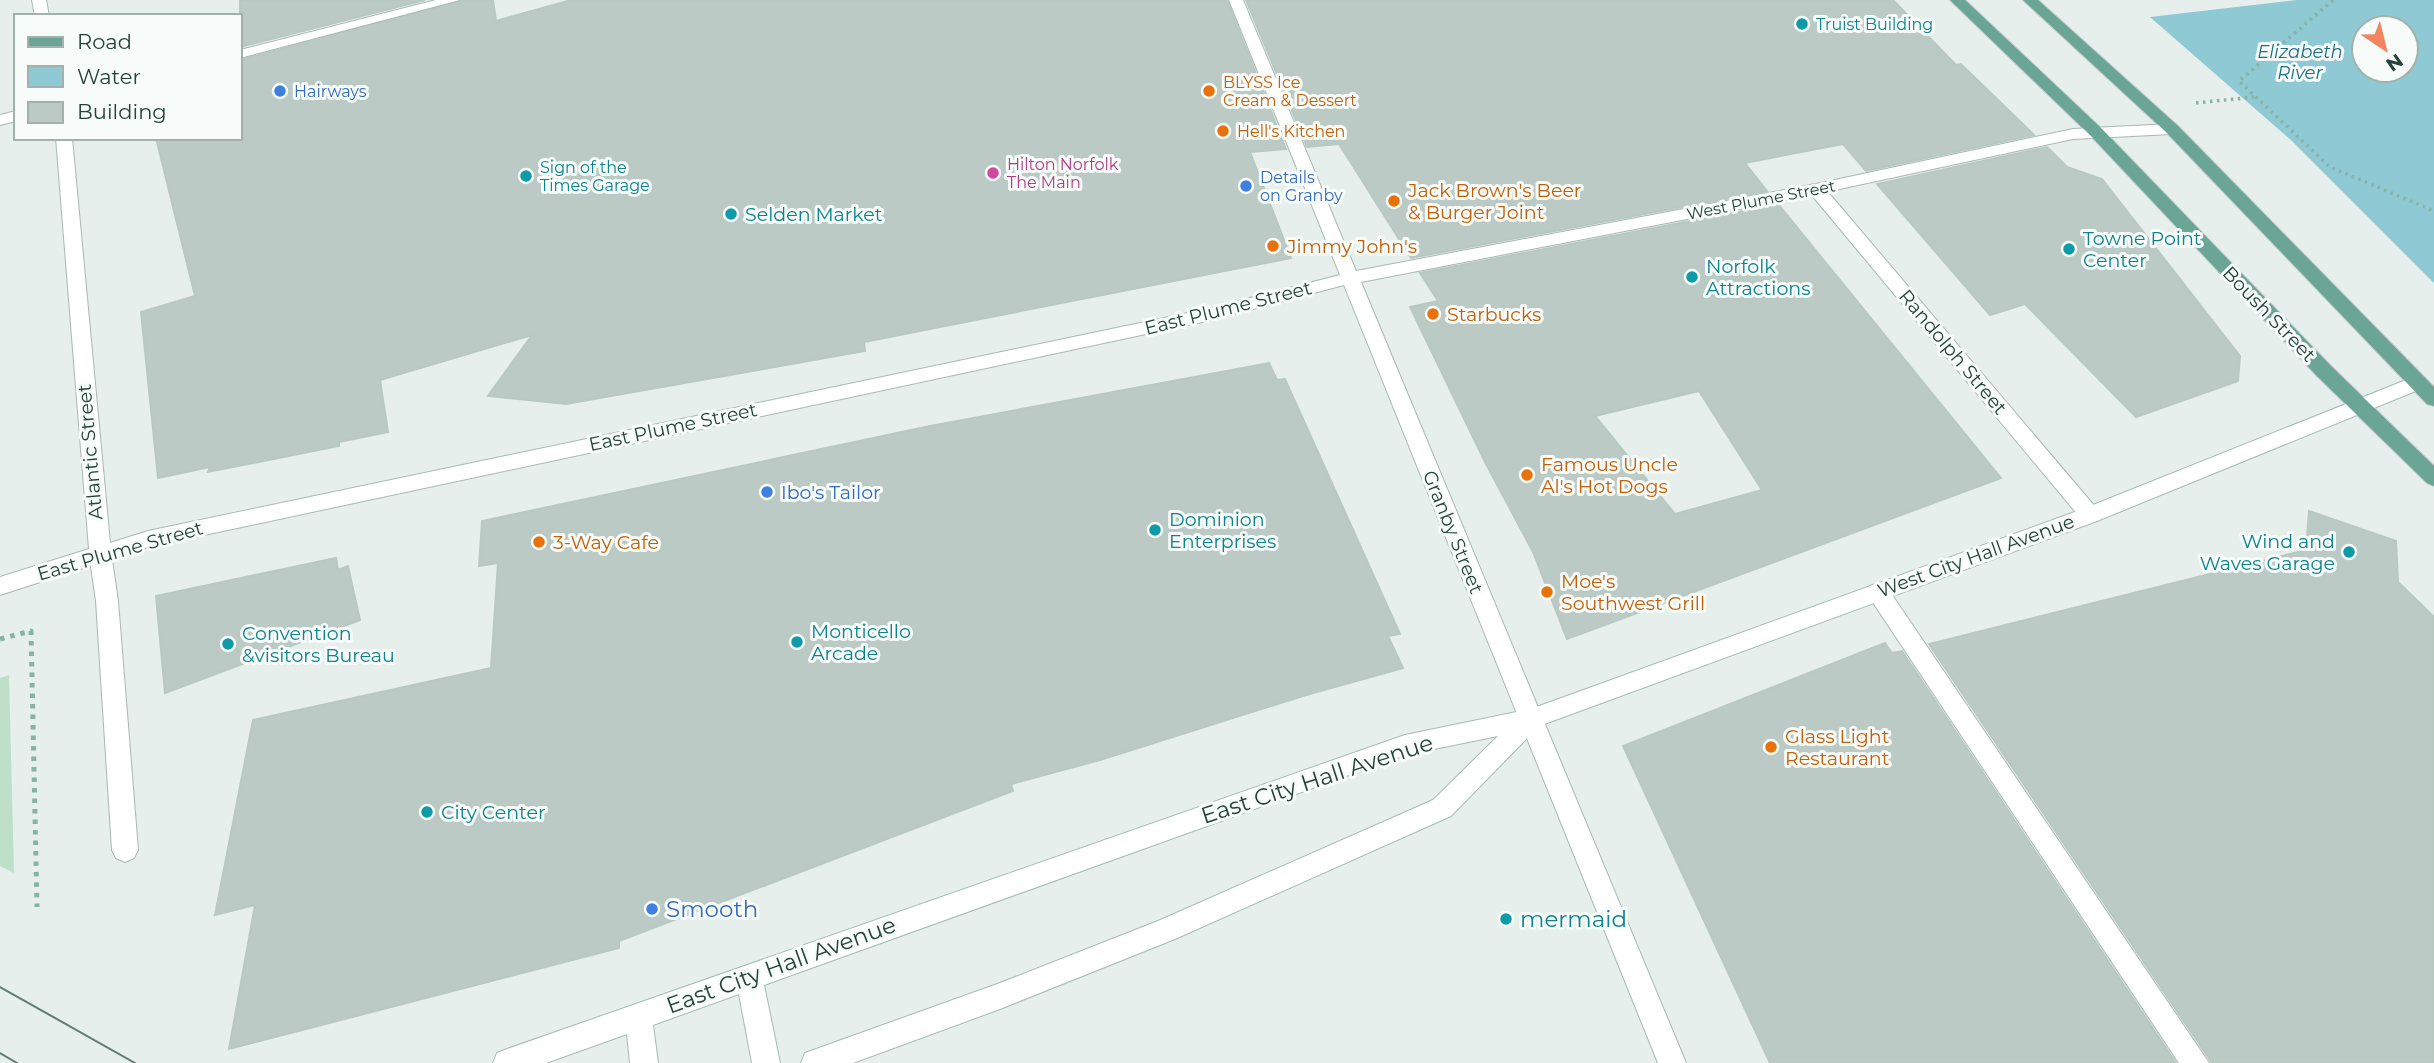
<svg xmlns="http://www.w3.org/2000/svg" width="2434" height="1063" viewBox="0 0 2434 1063" font-family="Montserrat,sans-serif">
<style>
.green{fill:#bfe0c8}
.water{fill:#8ec9d4;fill-rule:evenodd}
.building{fill:#bbcac4;stroke:#b8c9c2;stroke-width:2;fill-rule:evenodd}
.lines{fill:none;stroke-linecap:round;stroke-linejoin:round}
.service-casing{stroke:#a8b8b2;stroke-width:2}
.minor-casing{stroke:#a8b8b2;stroke-width:2}
.tertiary-casing{stroke:#a8b8b2;stroke-width:2}
.secondary-casing{stroke:#a4bbb3;stroke-width:2}
.primary-casing{stroke:#c2cac8;stroke-width:2}
.path-far1{stroke:#86b3a5;stroke-width:3.5;stroke-dasharray:2.5 4.5;stroke-linecap:butt}
.path{stroke:#86b3a5;stroke-width:5;stroke-dasharray:4.5 6;stroke-linecap:butt}
.service{fill:#fff;fill-rule:evenodd}
.minor{fill:#fff;fill-rule:evenodd}
.tertiary{fill:#fff;fill-rule:evenodd}
.secondary{fill:#fff;fill-rule:evenodd}
.primary{fill:#6aa596;fill-rule:evenodd}
.tram{stroke:#5f7d75;stroke-width:2}
.culture-dot{fill:#0f9aa8;stroke:#f7fbf9;stroke-width:2.5}
.shop-dot{fill:#3f7fe0;stroke:#f7fbf9;stroke-width:2.5}
.food-dot{fill:#e8710a;stroke:#f7fbf9;stroke-width:2.5}
.hotel-dot{fill:#d1479c;stroke:#f7fbf9;stroke-width:2.5}
.labels{text-anchor:middle;dominant-baseline:central;stroke-width:6;stroke-linejoin:round;paint-order:stroke}
.far-culture-label{font-size:16px;fill:#0d838f;stroke:#f7fbf9;text-anchor:start}
.far-food-label{font-size:16px;fill:#c56008;stroke:#f7fbf9;text-anchor:start}
.far-shop-label{font-size:16px;fill:#366cbe;stroke:#f7fbf9;text-anchor:start}
.far-hotel-label{font-size:16px;fill:#b23c85;stroke:#f7fbf9;text-anchor:start}
.far-street-label{font-size:16px;fill:#24423a;stroke:#f7fbf9}
.far-water-label{font-size:18px;font-style:italic;fill:#1c6f80;stroke:#f7fbf9}
.food-label{font-size:19px;fill:#c56008;stroke:#f7fbf9;text-anchor:start}
.culture-label{font-size:19px;fill:#0d838f;stroke:#f7fbf9;text-anchor:start}
.street-label{font-size:19px;fill:#24423a;stroke:#f7fbf9}
.shop-label{font-size:19px;fill:#366cbe;stroke:#f7fbf9;text-anchor:start}
.near-street-label{font-size:23px;fill:#24423a;stroke:#f7fbf9}
.near-shop-label{font-size:23px;fill:#366cbe;stroke:#f7fbf9;text-anchor:start}
.near-culture-label{font-size:23px;fill:#0d838f;stroke:#f7fbf9;text-anchor:start}
</style>
<rect width="100%" height="100%" fill="#e6efeb"/>
<!-- green -->
<polygon class="green" points="9,675 14,873 0,866 0,678"/>
<!-- water -->
<path class="water" d="M2297,0H2434V283L2292,141L2150,17ZM2364,28H2406V70H2364Z"/>
<!-- building -->
<g class="building">
<polygon points="240,0 425,0 240,47"/>
<polygon points="463,0 493,0 496,21 571,0 1227,0 1286,149 1250,152 1291,258 864,342 865,351 566,404 488,396 532,335 380,380 388,432 339,442 339,446 208,472 210,467 158,478 141,312 195,296 156,138 240,138 240,60"/>
<polygon points="1246,0 1893,0 1956,65 1961,64 2034,135 1866,171 1843,144 1745,163 1767,191 1411,258 1339,144 1307,147"/>
<polygon points="2047,147 2067,167 2102,179 2240,356 2238,381 2136,417 2025,304 1990,315 1877,184"/>
<path d="M1778,204L2001,478L1567,639L1533,552L1485,462L1410,307L1438,301L1420,273ZM1699,391L1762,490L1675,514L1595,416Z"/>
<polygon points="1269,363 1277,380 1285,379 1400,634 1388,636 1403,668 1306,695 1100,760 1011,784 1013,791 619,941 619,948 229,1049 255,905 215,915 253,720 491,668 498,563 479,566 482,521 930,426"/>
<polygon points="2309,511 2396,541 2398,582 2434,617 2434,1063 2212,1063 1929,644 2306,550"/>
<polygon points="336,558 338,570 348,566 360,620 165,693 156,596"/>
<polygon points="1885,643 1892,653 1902,651 2176,1063 1770,1063 1623,746"/>
</g>
<g class="lines">
<defs>
<polygon id="service" points="1878,583 1886,586 2209,1063 2179,1063 1870,598 1867,592 1870,586"/>
<g id="minor">
<polygon points="1816,184 1822,185 2097,509 2100,515 2097,521 2083,521 1810,193 1810,185"/>
<polygon points="100,545 108,547 111,553 118,601 138,850 134,858 125,862 116,858 112,850 96,601 89,553 92,547"/>
</g>
<g id="tertiary">
<polygon points="32,0 46,0 49,16 35,16"/>
<polygon points="436,0 460,0 240,58 240,50"/>
<polygon points="1229,0 1243,0 1356,271 1816,184 2073,129 2172,124 2180,129 2172,134 2073,139 1816,194 1361,282 1686,1063 1658,1063 1344,285 1207,321 148,547 0,595 0,577 89,549 56,138 72,138 110,543 148,531 1207,309 1340,275"/>
<polygon points="16,111 16,121 0,125 0,115"/>
</g>
<polygon id="secondary" points="2416,376 2426,383 2423,388 2097,521 1539,726 1451,816 1175,939 1000,1009 853,1063 801,1063 805,1053 1000,983 1158,921 1433,800 1498,736 1405,755 764,985 780,1063 752,1063 739,994 653,1025 658,1063 630,1063 627,1034 546,1063 493,1063 497,1053 507,1049 1405,735 1531,709 2083,509"/>
<g id="primary">
<polygon points="1950,0 1965,0 2102,129 2331,366 2434,466 2434,486 2427,483 2317,376 2090,135"/>
<polygon points="2023,0 2038,0 2178,126 2434,387 2434,406 2427,404 2166,132"/>
</g>
</defs>
<!-- service casing -->
<use href="#service" class="service-casing"/>
<!-- minor casing -->
<use href="#minor" class="minor-casing"/>
<!-- tertiary casing -->
<use href="#tertiary" class="tertiary-casing"/>
<!-- secondary casing -->
<use href="#secondary" class="secondary-casing"/>
<!-- primary casing -->
<use href="#primary" class="primary-casing"/>
<!-- path-far1 -->
<g class="path-far1">
<polyline points="2333,0 2239,81 2330,167 2434,211"/>
<polyline points="2196,103 2254,97"/>
</g>
<!-- path -->
<polyline class="path" points="0,639 31,631 37,907"/>
<!-- service -->
<use href="#service" class="service"/>
<!-- minor -->
<use href="#minor" class="minor"/>
<!-- tertiary -->
<use href="#tertiary" class="tertiary"/>
<!-- secondary -->
<use href="#secondary" class="secondary"/>
<!-- primary -->
<use href="#primary" class="primary"/>
<!-- tram -->
<g class="tram">
<polyline points="0,987 135,1063"/>
<polyline points="0,1053 17,1063"/>
</g>
</g>
<!-- markers -->
<g class="culture-dot">
<circle cx="1802" cy="24" r="7"/>
<circle cx="526" cy="176" r="7"/>
<circle cx="731" cy="214" r="7"/>
<circle cx="2069" cy="249" r="7"/>
<circle cx="1692" cy="277" r="7"/>
<circle cx="1155" cy="530" r="7"/>
<circle cx="2349" cy="552" r="7"/>
<circle cx="797" cy="642" r="7"/>
<circle cx="228" cy="644" r="7"/>
<circle cx="427" cy="812" r="7"/>
<circle cx="1506" cy="919" r="7"/>
</g>
<g class="shop-dot">
<circle cx="280" cy="91" r="7"/>
<circle cx="1246" cy="186" r="7"/>
<circle cx="767" cy="492" r="7"/>
<circle cx="652" cy="909" r="7"/>
</g>
<g class="food-dot">
<circle cx="1209" cy="91" r="7"/>
<circle cx="1223" cy="131" r="7"/>
<circle cx="1394" cy="201" r="7"/>
<circle cx="1273" cy="246" r="7"/>
<circle cx="1433" cy="314" r="7"/>
<circle cx="1527" cy="475" r="7"/>
<circle cx="539" cy="542" r="7"/>
<circle cx="1547" cy="592" r="7"/>
<circle cx="1771" cy="747" r="7"/>
</g>
<circle class="hotel-dot" cx="993" cy="173" r="7"/>
<g class="labels">
<!-- far-culture labels -->
<g class="far-culture-label">
<text x="1816" y="24">Truist Building</text>
<text x="540" y="167">Sign of the<tspan x="540" dy="18">Times Garage</tspan></text>
</g>
<!-- far-food labels -->
<g class="far-food-label">
<text x="1223" y="82">BLYSS Ice<tspan x="1223" dy="18">Cream &amp; Dessert</tspan></text>
<text x="1237" y="131">Hell's Kitchen</text>
</g>
<!-- far-shop labels -->
<g class="far-shop-label">
<text x="294" y="91">Hairways</text>
<text x="1260" y="177">Details<tspan x="1260" dy="18">on Granby</tspan></text>
</g>
<!-- far-hotel labels -->
<g class="far-hotel-label">
<text x="1007" y="164">Hilton Norfolk<tspan x="1007" dy="18">The Main</tspan></text>
</g>
<!-- far-street labels -->
<g class="far-street-label">
<text transform="translate(1761 200) rotate(-11)">West Plume Street</text>
</g>
<!-- far-water labels -->
<g class="far-water-label">
<text x="2300" y="52">Elizabeth<tspan x="2300" dy="21">River</tspan></text>
</g>
<!-- food labels -->
<g class="food-label">
<text x="1408" y="190">Jack Brown's Beer<tspan x="1408" dy="22">&amp; Burger Joint</tspan></text>
<text x="1287" y="246">Jimmy John's</text>
<text x="1447" y="314">Starbucks</text>
<text x="1541" y="464">Famous Uncle<tspan x="1541" dy="22">Al's Hot Dogs</tspan></text>
<text x="553" y="542">3-Way Cafe</text>
<text x="1561" y="581">Moe's<tspan x="1561" dy="22">Southwest Grill</tspan></text>
<text x="1785" y="736">Glass Light<tspan x="1785" dy="22">Restaurant</tspan></text>
</g>
<!-- culture labels -->
<g class="culture-label">
<text x="745" y="214">Selden Market</text>
<text x="2083" y="238">Towne Point<tspan x="2083" dy="22">Center</tspan></text>
<text x="1706" y="266">Norfolk<tspan x="1706" dy="22">Attractions</tspan></text>
<text x="1169" y="519">Dominion<tspan x="1169" dy="22">Enterprises</tspan></text>
<text x="2335" y="541" text-anchor="end">Wind and<tspan x="2335" dy="22">Waves Garage</tspan></text>
<text x="811" y="631">Monticello<tspan x="811" dy="22">Arcade</tspan></text>
<text x="242" y="633">Convention<tspan x="242" dy="22">&amp;visitors Bureau</tspan></text>
<text x="441" y="812">City Center</text>
</g>
<!-- street labels -->
<g class="street-label">
<text transform="translate(1228 308) rotate(-14)">East Plume Street</text>
<text transform="translate(2269 314) rotate(46)">Boush Street</text>
<text transform="translate(1953 352) rotate(50)">Randolph Street</text>
<text transform="translate(673 427) rotate(-12)">East Plume Street</text>
<text transform="translate(90 452) rotate(-95)">Atlantic Street</text>
<text transform="translate(1453 532) rotate(68)">Granby Street</text>
<text transform="translate(120 551) rotate(-16)">East Plume Street</text>
<text transform="translate(1976 556) rotate(-20)">West City Hall Avenue</text>
</g>
<!-- shop labels -->
<g class="shop-label">
<text x="781" y="492">Ibo's Tailor</text>
</g>
<!-- near-street labels -->
<g class="near-street-label">
<text transform="translate(1317 779) rotate(-18)">East City Hall Avenue</text>
<text transform="translate(781 965) rotate(-20)">East City Hall Avenue</text>
</g>
<!-- near-shop labels -->
<g class="near-shop-label">
<text x="666" y="909">Smooth</text>
</g>
<!-- near-culture labels -->
<g class="near-culture-label">
<text x="1520" y="919">mermaid</text>
</g>
</g>
<!-- legend -->
<rect x="14" y="14" width="228" height="126" fill="#f7fbf9" stroke="#a3b1ad" stroke-width="2"/>
<rect x="28" y="37" width="35" height="10" fill="#6aa596" stroke="#a3b1ad" stroke-width="2"/>
<text x="77" y="49" font-size="21" fill="#24423a">Road</text>
<rect x="28" y="66" width="35" height="21" fill="#8ec9d4" stroke="#a3b1ad" stroke-width="2"/>
<text x="77" y="84" font-size="21" fill="#24423a">Water</text>
<rect x="28" y="102" width="35" height="21" fill="#bbcac4" stroke="#a3b1ad" stroke-width="2"/>
<text x="77" y="119" font-size="21" fill="#24423a">Building</text>
<!-- north arrow -->
<g transform="translate(2385 49) rotate(145)"><circle r="33" fill="#f7fbf9" stroke="#a3b1ad" stroke-width="2"/>
<path d="M0-5L12 26L0 18L-12 26Z" fill="#f4845f"/>
<text y="-10" font-size="19" font-weight="bold" text-anchor="middle" fill="#24423a">N</text>
</g>
</svg>
